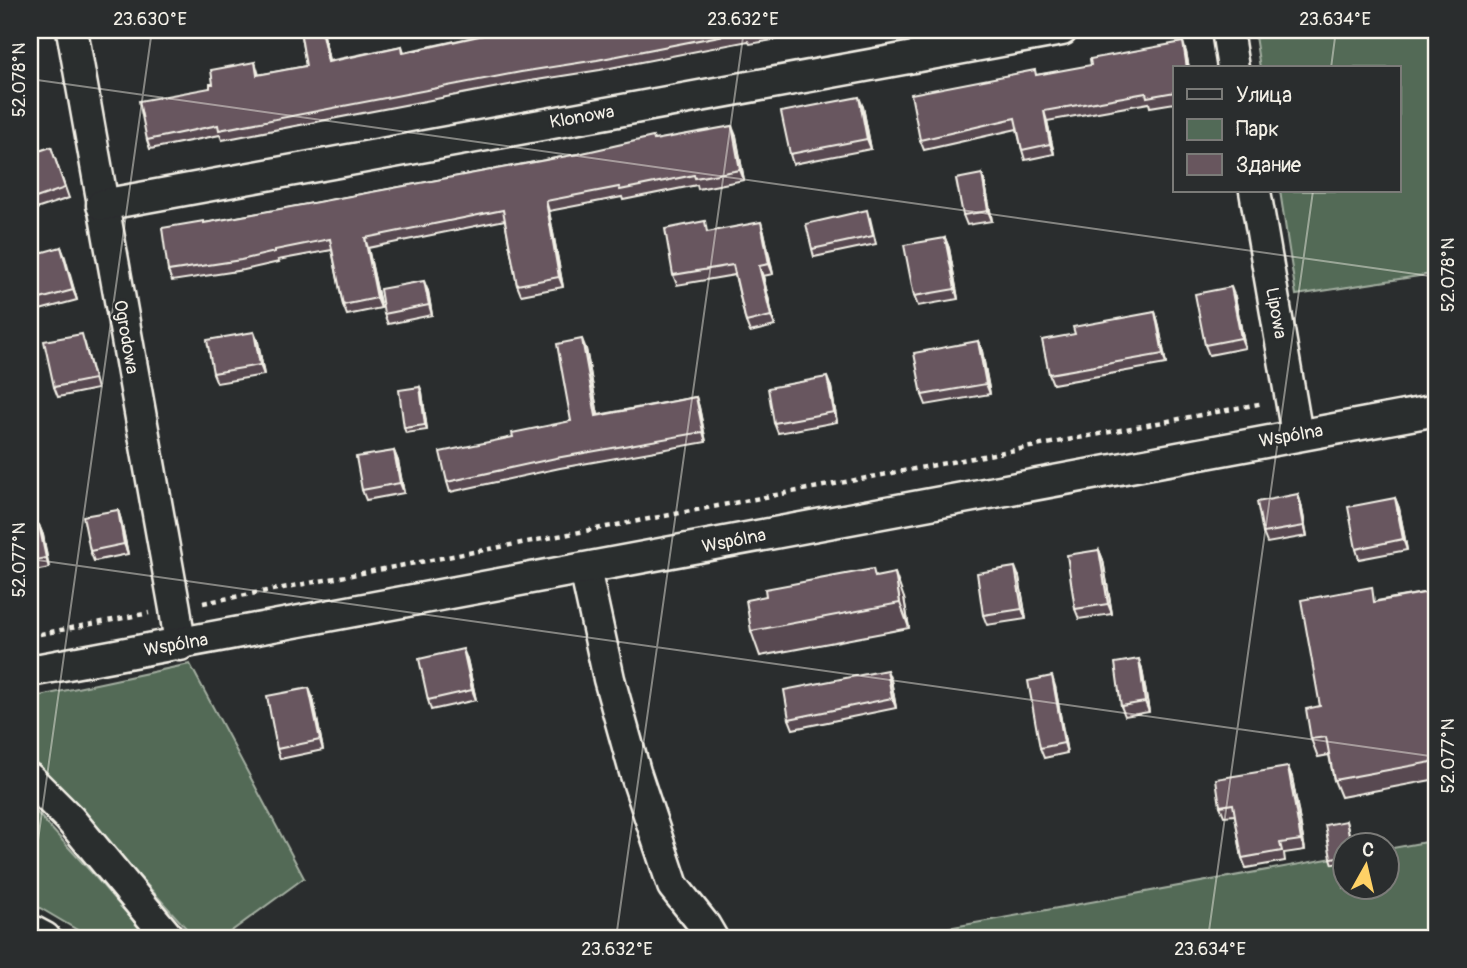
<svg xmlns="http://www.w3.org/2000/svg" width="1467" height="968" viewBox="0 0 1467 968" font-family="Pangolin,sans-serif">
<style>
.green{fill:#526a57;stroke:#a3aea0;stroke-width:2}
.lines{fill:none;stroke-linecap:round;stroke-linejoin:round}
.minor-casing{stroke:#f4f1e8;stroke-width:35}
.path{stroke:#f4f1e8;stroke-width:4.5;stroke-dasharray:5 5;stroke-linecap:butt}
.minor{stroke:#2a2d2e;stroke-width:30}
.wall{fill:#594a51;stroke:#f4f1e8;stroke-width:2}
.shaded-wall{fill:#493c42;stroke:#f4f1e8;stroke-width:2}
.building{fill:#68565e;stroke:#f4f1e8;stroke-width:2}
.ticks{fill:none;stroke:#f4f1e8;stroke-width:2;stroke-opacity:0.45}
.labels{text-anchor:middle;dominant-baseline:central;stroke-width:5;stroke-linejoin:round;paint-order:stroke}
.street-label{font-size:18px;fill:#f4f1e8;stroke:#2a2d2e}
.neatline{fill:none;stroke:#f4f1e8;stroke-width:2.5}
.ticks-label{font-size:18px;text-anchor:middle;fill:#f4f1e8}
</style>
<rect width="100%" height="100%" fill="#2a2d2e"/>
<filter id="ink" filterUnits="userSpaceOnUse"><feTurbulence type="fractalNoise" baseFrequency=".0143" numOctaves="2"/><feDisplacementMap in="SourceGraphic" scale="14" xChannelSelector="R" yChannelSelector="G"/><feConvolveMatrix kernelMatrix="1 2 1 2 8 2 1 2 1" color-interpolation-filters="sRGB"/></filter>
<g filter="url(#ink)">
<!-- green -->
<g class="green">
<polygon points="1254,30 1437,30 1437,295 1432,274 1296,295 1280,191 1399,191 1399,68 1260,68"/>
<polygon points="190,664 304,878 222,938 195,938 30,756 30,698"/>
<polygon points="30,805 92,873 148,938 91,938 30,902"/>
<polygon points="1437,840 1437,938 893,938 1344,856 1344,888 1386,888 1387,849"/>
</g>
<g class="lines">
<defs>
<g id="minor">
<polyline points="72,30 175,609 180,645"/>
<polyline points="1227,30 1233,68"/>
<polyline points="1255,191 1297,435"/>
<polyline points="102,205 1062,30"/>
<polyline points="585,569 609,679 635,772 673,886 705,926 712,938"/>
<polyline points="30,671 1437,410"/>
<polyline points="30,779 70,819 169,938"/>
<polyline points="30,930 45,938"/>
</g>
</defs>
<!-- minor casing -->
<use href="#minor" class="minor-casing"/>
<!-- path -->
<g class="path">
<polyline points="203,603 1264,403"/>
<polyline points="30,636 149,613"/>
</g>
<!-- minor -->
<use href="#minor" class="minor"/>
</g>
<!-- wall -->
<g class="wall">
<polygon points="281,30 295,30 281,32"/>
<polygon points="300,30 323,30 329,61 402,46 404,52 506,30 795,30 796,36 750,44 748,41 600,70 524,82 222,140 220,135 150,149 147,140 210,88 213,84 255,62 259,75 306,66"/>
<polygon points="1186,52 1189,68 1175,68 1175,103 1150,107 1149,103 1047,121 1054,154 1025,160 1022,150 1017,129 924,150 920,140 1037,75"/>
<polygon points="863,107 871,149 793,164 790,154"/>
<polygon points="736,136 744,180 698,189 697,185 623,200 622,197 549,211 563,287 521,295 517,285 505,220 368,248 381,308 347,315 343,305 332,250 278,260 279,262 244,270 172,281 168,271 205,223 654,140"/>
<polygon points="51,147 69,198 30,211 30,154"/>
<polygon points="982,174 985,184 992,221 967,225 963,215"/>
<polygon points="870,218 876,244 814,257 812,249"/>
<polygon points="709,232 764,232 773,274 763,276 775,326 750,332 746,322 735,275 677,285 673,275"/>
<polygon points="945,238 949,248 958,299 918,306 914,296"/>
<polygon points="61,247 77,300 36,311 33,301 38,276"/>
<polygon points="428,291 432,315 388,324 384,314"/>
<polygon points="1235,297 1245,348 1209,355 1205,345"/>
<polygon points="1155,312 1158,322 1166,364 1053,384 1049,374 1075,334"/>
<polygon points="978,341 982,351 990,394 926,405 922,395"/>
<polygon points="258,342 264,375 217,383 213,373"/>
<polygon points="85,344 97,389 58,397 54,387"/>
<polygon points="586,349 598,415 696,397 699,407 706,442 560,468 450,492 447,482 513,437 571,421"/>
<polygon points="420,387 422,392 427,430 406,433 404,428"/>
<polygon points="831,387 837,422 778,433 774,423"/>
<polygon points="394,451 398,461 404,493 366,500 362,490"/>
<polygon points="1298,494 1301,504 1307,536 1267,543 1263,533"/>
<polygon points="1395,498 1399,508 1407,550 1359,559 1356,549"/>
<polygon points="118,510 121,520 128,554 94,561 90,551"/>
<polygon points="39,525 43,535 49,568 30,572 30,527"/>
<polygon points="1099,550 1103,560 1112,614 1079,619 1075,609"/>
<polygon points="876,577 904,598 909,628 760,656 751,631"/>
<polygon points="1019,577 1026,619 987,625 983,615"/>
<polygon points="1435,591 1437,598 1437,779 1341,797 1334,780 1329,755 1318,757 1311,739 1320,706 1377,601"/>
<polygon points="467,659 476,700 431,710 428,700"/>
<polygon points="1142,669 1149,712 1125,716 1121,706"/>
<polygon points="891,680 896,708 793,729 789,719"/>
<polygon points="1055,686 1067,753 1044,758 1040,748"/>
<polygon points="313,698 323,750 280,759 277,749"/>
<polygon points="1288,767 1292,777 1305,850 1284,853 1285,861 1246,868 1242,858 1235,815 1224,816 1220,806"/>
<polygon points="1346,821 1352,845 1345,845 1345,861 1333,864 1331,858"/>
</g>
<!-- shaded-wall -->
<g class="shaded-wall">
<polygon points="321,30 323,30 331,71 328,62"/>
<polygon points="1183,42 1186,52 1189,68 1187,68"/>
<polygon points="859,97 863,107 871,149 867,139"/>
<polygon points="1044,111 1047,121 1054,154 1050,144"/>
<polygon points="732,126 736,136 744,180 740,170"/>
<polygon points="982,174 985,184 992,221 988,211"/>
<polygon points="546,201 549,211 563,287 559,277"/>
<polygon points="761,222 764,232 773,274 769,264"/>
<polygon points="365,238 368,248 381,308 377,298"/>
<polygon points="945,238 949,248 958,299 955,289"/>
<polygon points="61,247 65,257 77,300 73,290"/>
<polygon points="759,266 763,276 775,326 771,316"/>
<polygon points="424,281 428,291 432,315 429,305"/>
<polygon points="1231,287 1235,297 1245,348 1241,338"/>
<polygon points="1155,312 1158,322 1166,364 1163,354"/>
<polygon points="254,332 258,342 264,375 260,365"/>
<polygon points="582,339 586,349 600,426 596,416"/>
<polygon points="978,341 982,351 990,394 986,384"/>
<polygon points="827,377 831,387 837,422 834,412"/>
<polygon points="420,387 422,392 427,430 425,425"/>
<polygon points="696,397 699,407 706,442 703,432"/>
<polygon points="394,451 398,461 404,493 400,483"/>
<polygon points="1298,494 1301,504 1307,536 1304,526"/>
<polygon points="1395,498 1399,508 1407,550 1403,539"/>
<polygon points="118,510 121,520 128,554 124,544"/>
<polygon points="39,525 43,535 49,568 46,558"/>
<polygon points="1099,550 1103,560 1112,614 1108,604"/>
<polygon points="1015,567 1019,577 1026,619 1022,609"/>
<polygon points="895,573 904,598 909,628 900,603"/>
<polygon points="463,649 467,659 476,700 472,690"/>
<polygon points="1139,659 1142,669 1149,712 1145,702"/>
<polygon points="887,670 891,680 896,708 892,698"/>
<polygon points="1052,676 1055,686 1067,753 1064,743"/>
<polygon points="309,688 313,698 323,750 320,740"/>
<polygon points="1288,767 1292,777 1305,850 1301,840"/>
</g>
<!-- building -->
<g class="building">
<polygon points="300,30 321,30 328,62 402,46 403,53 506,30 771,30 746,34 745,31 597,60 521,72 219,130 218,125 147,140 139,101 210,88 210,84 213,84 211,70 255,62 257,75 306,66"/>
<polygon points="1183,42 1187,68 1175,68 1175,92 1147,97 1146,93 1044,111 1050,144 1022,150 1015,118 920,140 911,94 1035,70 1036,75 1091,65 1090,59"/>
<polygon points="859,97 867,139 790,154 781,112"/>
<polygon points="732,126 740,170 695,178 694,175 620,190 619,187 546,201 559,277 517,285 503,210 365,238 377,298 343,305 330,239 275,250 275,252 241,260 168,271 162,228 204,221 204,223 578,154 653,137 654,140"/>
<polygon points="51,147 65,188 30,200 30,154"/>
<polygon points="982,174 988,211 963,215 956,179"/>
<polygon points="867,210 873,236 812,249 806,224"/>
<polygon points="705,221 707,232 761,222 769,264 759,266 771,316 746,322 733,265 673,275 665,229"/>
<polygon points="945,238 955,289 914,296 904,245"/>
<polygon points="61,247 73,290 33,301 30,291 30,278 38,276 33,255"/>
<polygon points="424,281 429,305 384,314 380,289"/>
<polygon points="1231,287 1241,338 1205,345 1195,294"/>
<polygon points="1155,312 1163,354 1049,374 1042,340 1075,334 1073,327"/>
<polygon points="254,332 260,365 213,373 207,340"/>
<polygon points="82,334 94,379 54,387 44,341"/>
<polygon points="582,339 596,416 696,397 703,432 556,458 447,482 440,452 513,437 512,433 571,421 557,344"/>
<polygon points="978,341 986,384 922,395 914,353"/>
<polygon points="827,377 834,412 774,423 768,388"/>
<polygon points="420,387 425,425 404,428 399,390"/>
<polygon points="394,451 400,483 362,490 356,457"/>
<polygon points="1298,494 1304,526 1263,533 1257,502"/>
<polygon points="1395,498 1403,539 1356,549 1348,507"/>
<polygon points="118,510 124,544 90,551 83,516"/>
<polygon points="39,525 46,558 30,561 30,527"/>
<polygon points="1099,550 1108,604 1075,609 1067,555"/>
<polygon points="1015,567 1022,609 983,615 977,573"/>
<polygon points="873,569 875,577 895,573 900,603 751,631 746,600 766,596 765,589"/>
<polygon points="1372,587 1374,602 1435,591 1437,605 1437,761 1334,780 1326,737 1311,739 1306,709 1320,706 1301,600"/>
<polygon points="463,649 472,690 428,700 419,659"/>
<polygon points="1139,659 1145,702 1121,706 1115,663"/>
<polygon points="887,670 892,698 789,719 784,690"/>
<polygon points="1052,676 1064,743 1040,748 1028,681"/>
<polygon points="309,688 320,740 277,749 267,696"/>
<polygon points="1288,767 1301,840 1280,843 1282,851 1242,858 1233,804 1220,806 1216,779"/>
<polygon points="1346,821 1351,845 1345,845 1345,856 1331,858 1325,825"/>
</g>
</g>
<!-- ticks -->
<path class="ticks" d="M1331,68L1336,30M30,79L1437,277M30,559L1437,757M30,897L152,30M616,938L744,30M1208,938L1313,191"/>
<g class="labels">
<!-- street labels -->
<g class="street-label">
<text transform="translate(582 117) rotate(-10)">Klonowa</text>
<text transform="translate(1276 313) rotate(80)">Lipowa</text>
<text transform="translate(126 337) rotate(80)">Ogrodowa</text>
<text transform="translate(1291 436) rotate(-10)">Wspólna</text>
<text transform="translate(734 541) rotate(-11)">Wspólna</text>
<text transform="translate(176 645) rotate(-10)">Wspólna</text>
</g>
</g>
<!-- margin -->
<rect width="1467" height="968" fill="none" stroke="#2a2d2e" stroke-width="77"/>
<!-- legend -->
<rect x="1173" y="66" width="228" height="126" fill="#2a2d2e" stroke="#7b7b78" stroke-width="2"/>
<rect x="1187" y="89" width="35" height="10" fill="#2a2d2e" stroke="#7b7b78" stroke-width="2"/>
<text x="1236" y="102" font-size="21" fill="#f4f1e8">Улица</text>
<rect x="1187" y="119" width="35" height="21" fill="#526a57" stroke="#7b7b78" stroke-width="2"/>
<text x="1236" y="136" font-size="21" fill="#f4f1e8">Парк</text>
<rect x="1187" y="154" width="35" height="21" fill="#68565e" stroke="#7b7b78" stroke-width="2"/>
<text x="1236" y="172" font-size="21" fill="#f4f1e8">Здание</text>
<!-- north arrow -->
<g transform="translate(1366 866) rotate(8)"><circle r="33" fill="#2a2d2e" stroke="#7b7b78" stroke-width="2"/>
<path d="M0-5L12 26L0 18L-12 26Z" fill="#ffd166"/>
<text y="-10" font-size="19" font-weight="bold" text-anchor="middle" fill="#f4f1e8">С</text>
</g>
<rect x="38" y="38" width="1390" height="892" class="neatline"/>
<g class="ticks-label">
<text x="150" y="25">23.630°E</text>
<text x="743" y="25">23.632°E</text>
<text x="1335" y="25">23.634°E</text>
<text transform="translate(19 80) rotate(-90)" y="6">52.078°N</text>
<text transform="translate(1448 275) rotate(-90)" y="6">52.078°N</text>
<text transform="translate(19 560) rotate(-90)" y="6">52.077°N</text>
<text transform="translate(1448 756) rotate(-90)" y="6">52.077°N</text>
<text x="617" y="955">23.632°E</text>
<text x="1210" y="955">23.634°E</text>
</g>
</svg>
